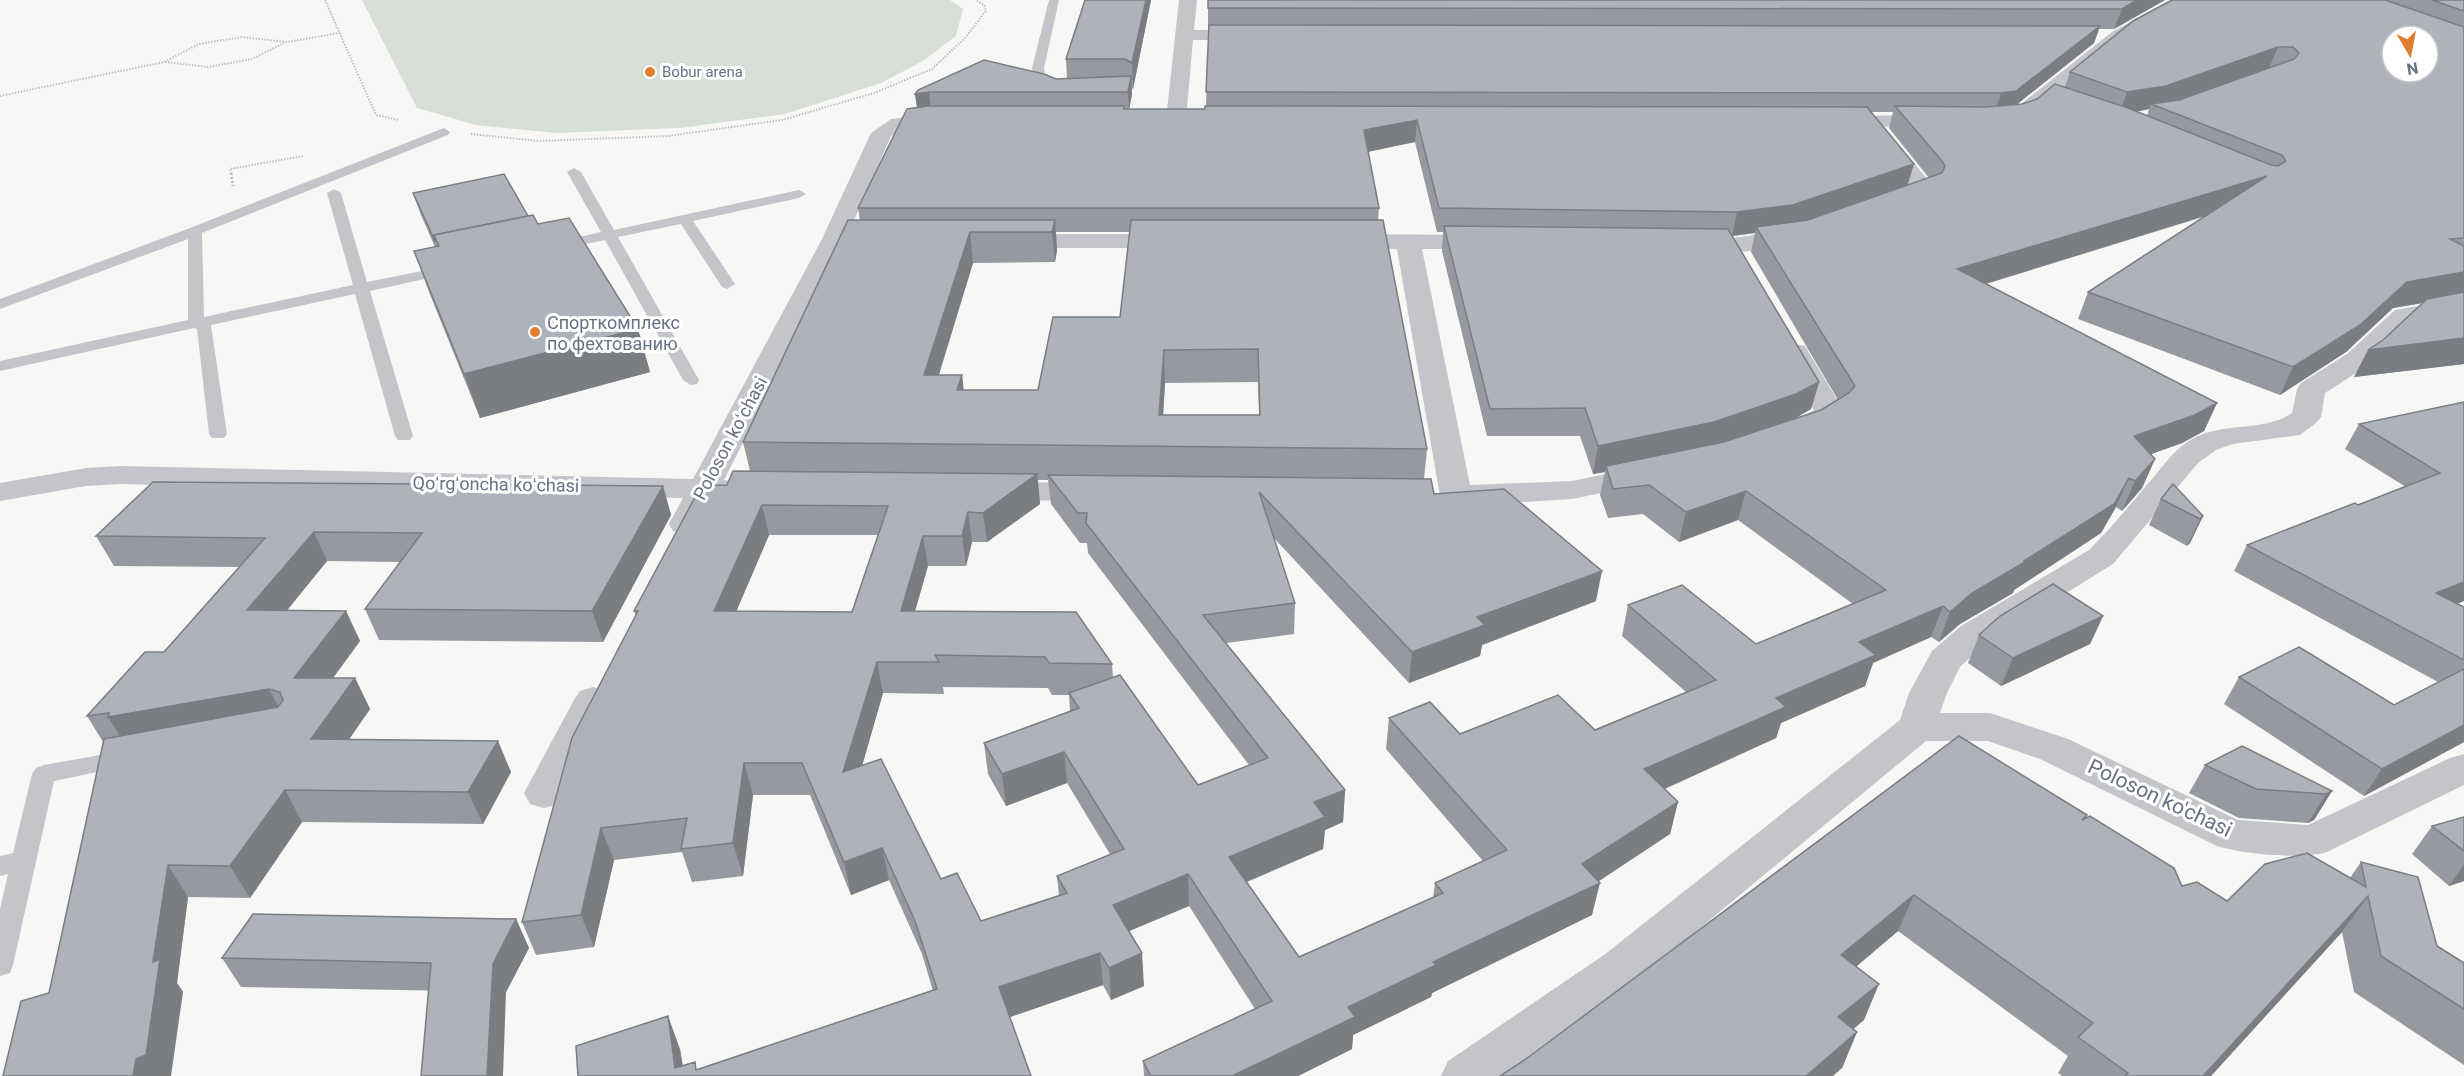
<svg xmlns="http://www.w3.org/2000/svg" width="2464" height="1076" viewBox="0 0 2464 1076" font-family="Roboto,sans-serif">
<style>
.green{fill:#d7ded6}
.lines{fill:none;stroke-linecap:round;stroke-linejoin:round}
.path-far1{stroke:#bdbec1;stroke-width:2;stroke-dasharray:1.5 1.5;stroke-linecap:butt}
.path{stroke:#bdbec1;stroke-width:3;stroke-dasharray:2 2;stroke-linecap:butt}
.service{fill:#c3c5ca;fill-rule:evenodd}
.minor{fill:#c3c5ca;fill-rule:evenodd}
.wall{fill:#9699a0;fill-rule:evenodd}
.shaded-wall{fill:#7a7d82}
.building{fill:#aeb2ba;stroke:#7a7d82;stroke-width:1.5;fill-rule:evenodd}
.poi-dot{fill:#df7f2d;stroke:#fff;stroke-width:2}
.labels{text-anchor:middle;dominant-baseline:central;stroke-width:6;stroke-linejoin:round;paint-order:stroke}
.far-poi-label{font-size:15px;fill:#677185;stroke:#fff;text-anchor:start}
.poi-label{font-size:18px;fill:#677185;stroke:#fff;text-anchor:start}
.street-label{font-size:18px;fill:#677185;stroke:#fff}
.near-street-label{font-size:21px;fill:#677185;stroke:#fff}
</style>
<rect width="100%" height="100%" fill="#f7f8f5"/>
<!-- green -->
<polygon class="green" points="362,0 950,0 963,9 956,36 923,61 881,83 785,114 680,128 556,133 476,125 417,108"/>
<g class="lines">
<!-- path-far1 -->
<g class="path-far1">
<polyline points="325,0 376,115 399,120"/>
<polyline points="165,62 208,67 252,59 284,43"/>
<polyline points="0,96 164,62 199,44 242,37 287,42 339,33"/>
<polyline points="471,134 539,141 668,136 782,120 874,93 932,69 965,38 986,11 984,5 976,0"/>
<polyline points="231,174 230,169 303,156"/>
</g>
<!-- path -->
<polyline class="path" points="231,173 233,186"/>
<!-- service -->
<g class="service">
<polygon points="1049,0 1059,0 1044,68 1046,81 1059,89 1053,92 1036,85 1032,68"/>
<polygon points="444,128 450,132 448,135 202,233 204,317 353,285 327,193 334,189 341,193 367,282 447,266 452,267 454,270 452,273 370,291 413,436 410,440 398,440 395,436 355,294 211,325 227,434 224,438 212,438 209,434 197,329 194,328 0,371 0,361 188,320 188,239 0,309 0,299 190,228"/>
<polygon points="574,168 581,172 614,230 799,190 806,194 799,198 693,221 735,284 727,289 722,287 681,224 618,237 699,380 697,384 691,385 683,380 605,240 558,250 551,246 553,243 601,232 567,172"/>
<polygon points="123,751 131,753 135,759 131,765 54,781 13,965 10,973 0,976 0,909 8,874 0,876 0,856 13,853 32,774 36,768 44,765"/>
</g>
<!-- minor -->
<g class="minor">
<polygon points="1179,0 1197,0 1194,30 1252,30 1258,31 1261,35 1258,39 1252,40 1193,40 1186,120 1183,124 1176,126 1169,124 1166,120"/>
<polygon points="2170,0 2192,0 2189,4 2124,40 2030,116 2016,116 2013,112 2016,108 2112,32"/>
<polygon points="944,113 951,115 954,119 951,123 903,129 891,136 845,241 724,480 734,482 739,489 734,496 714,498 697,531 685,534 673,531 669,524 683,498 121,484 86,486 0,501 0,483 86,468 121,466 693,479 821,241 871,133 891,119"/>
<polygon points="1934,115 1941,117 1944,121 1941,125 1836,128 1829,126 1826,122 1829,118 1836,116"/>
<polygon points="1882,131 1889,133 1933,186 1936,191 1933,196 1894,209 1886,207 1882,202 1886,197 1911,188 1871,137 1875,133"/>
<path d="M1798,229L1807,231L1810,236L1807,241C1771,250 1718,258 1682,249L1679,244L1682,239L1691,237L1732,238Z"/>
<polygon points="1013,234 1174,234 1183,236 1186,241 1183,246 1174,248 1013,248 1004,246 1001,241 1004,236"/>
<polygon points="1343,234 1486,235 1495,237 1498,242 1495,247 1486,249 1422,249 1470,485 1572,481 1645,466 1656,468 1661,475 1656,482 1572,499 1456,506 1445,503 1440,496 1397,249 1334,246 1331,241 1334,236"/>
<path d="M2464,298V314L2412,323L2367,366L2325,393L2321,417L2316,423L2300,435L2233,444L2216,450L2198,463L2113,564L1987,642L1960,667L1947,693L1940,713H1990L2068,739L2238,820L2308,825L2450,758L2464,754V785L2327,852C2301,860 2243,854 2217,846L2040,759L1988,741H1926L1636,981L1504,1076H1441L1448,1061L1604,955L1900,720L1909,693L1932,651L1961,626L2089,550C2111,528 2131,504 2151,480C2164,465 2176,447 2194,438C2224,422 2265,432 2292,413L2297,389L2301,383L2347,354L2395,310Z"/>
<path d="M1795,344L1805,346L1845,413C1834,429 1806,442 1787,437L1783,431L1787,425L1814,410L1781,352L1785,346Z"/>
<polygon points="993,482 1095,483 1106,485 1111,492 1106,499 1095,501 993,500 982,498 977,491 982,484"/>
<polygon points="593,687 606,691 612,700 564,793 558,804 544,808 530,804 524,793 574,700 580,691"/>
</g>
</g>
<!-- wall -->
<g class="wall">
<path d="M1085,0H1151L1133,89L1132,88V94L1129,109H1205L1206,106L1209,28H1208V0H2165L2114,29H2099L2094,43L2017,104H2022L2037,99L2065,87L2070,72L2172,0H2464V364L2354,377L2383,340L2423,303L2393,308L2346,352L2280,395L2078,319L2088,292L2206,216L1986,284L2217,403L2204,431L2182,443L2151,454L2155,459L2142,488L2122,511L2116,507L2101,533L2014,590L2013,593L1960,624L1939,642L1931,637L1873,663L1865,686L1781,723L1776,738L1665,789L1678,802L1670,834L1598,881L1592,915L1432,993L1431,997L1353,1035L1352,1049L1298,1076H1144L1143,1061L1255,1009L1189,906L1129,931L1144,986L1111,1000L1103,985L1010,1017L1031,1076H578L680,1049L683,1066L698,1070L933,991L922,954L889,880L851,895L810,795H753L743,876L692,882L682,852L614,860L594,947L536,955L522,922L636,616L634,611L727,485L750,471L743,442L860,220L858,208L917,107L915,94L918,90L1067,79L1066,59ZM2149,109L2147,116L2136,112ZM1871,112H1893L1889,128L1929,178L1908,185ZM1415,142L1437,232H1443L1442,251L1487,436H1580L1593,474L1605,472L1600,495L1608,518L1643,514L1679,542L1738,520L1853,604L1756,644L1628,605L1622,636L1686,692L1595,730L1460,734L1389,718L1386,749L1483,861L1435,883L1433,898L1299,957L1247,882L1323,849L1325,830L1343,822L1345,790L1226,643L1294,634L1295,603L1274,538L1409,683L1480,656L1482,645L1596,601L1434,494L1424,479L1427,449L1378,220L1379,208L1368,151ZM1056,232H1130L1120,317L1038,390H963L962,375H939L973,263L1055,262L1057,250ZM1755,233L1751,252L1838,400L1821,410L1795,418L1811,409L1819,382L1732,236ZM1258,382L1259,415H1163L1165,383ZM1038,480H1048L1051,504L1080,543H1087L1088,553L1249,765L1198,785L1113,677L1112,664L915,611L928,566H966L972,542H987L1040,504ZM769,535H878L852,612H736ZM943,687L1048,688L1052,695H1069L1070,711L984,743L988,774L1006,806L1067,783L1110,854L1057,876L1059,896L981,921L941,879L862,766L883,693L944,694Z"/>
<polygon points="413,193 528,216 538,224 638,329 650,372 480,418 429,292 414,251 435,247 421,215"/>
<polygon points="2464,402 2457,604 2464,607 2464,742 2364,796 2224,704 2239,677 2394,705 2438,682 2234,571 2247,545 2406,487 2345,449 2359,424"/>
<polygon points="663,486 671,515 603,642 379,640 365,609 400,562 327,561 287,610 346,611 360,641 333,678 355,678 370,709 349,739 511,772 483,824 302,822 250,898 188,897 177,983 183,992 49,993 103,742 87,716 164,652 239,567 114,566 96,536"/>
<polygon points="2161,499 2203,516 2190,543 2187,546 2149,525"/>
<polygon points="2103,616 2090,644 2001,686 1968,663 1979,635"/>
<polygon points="2205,765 2332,791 2314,820 2308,823 2239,818 2189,793"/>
<polygon points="2087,815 2085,819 2182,886 2227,901 2350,878 2361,862 2437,946 2464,963 2464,1065 2354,992 2342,932 2211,1076 2062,1076 2058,1073 2068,1056 1898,931 1857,966 1864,1020 1853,1029 1857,1032 1842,1068 1500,1076"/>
<polygon points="2464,817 2464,881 2449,886 2412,854 2432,826"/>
<polygon points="516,919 529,948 506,992 241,987 222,958"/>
</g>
<!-- shaded-wall -->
<g class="shaded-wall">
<polygon points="1146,0 1151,0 1133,89 1132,63"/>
<polygon points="2137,0 2165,0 2114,29 2122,9"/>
<polygon points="2100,26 2094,43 2010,110 1995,112 2001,93"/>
<polygon points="2278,47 2269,68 2157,108 2158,107 2151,104 2149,109 2119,115 2127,92"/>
<polygon points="1131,76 1132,94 1129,111 1128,92"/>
<polygon points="929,92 931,111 918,113 915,94"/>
<polygon points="1417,120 1415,142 1363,153 1364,130"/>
<polygon points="1914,164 1907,187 1787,229 1756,227 1755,233 1732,236 1737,212"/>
<polygon points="2267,176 2256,200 1949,295 1957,269"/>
<polygon points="1055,220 1057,250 1055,262 1052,232"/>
<polygon points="970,232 973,263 928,409 924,375"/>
<polygon points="2464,272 2464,296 2393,308 2346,352 2280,395 2293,367 2407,282"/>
<polygon points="638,329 650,372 480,418 464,374"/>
<polygon points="2464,338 2464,364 2354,377 2368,350"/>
<polygon points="1164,350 1165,383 1161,450 1159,415"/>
<polygon points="962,375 966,409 957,390"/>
<polygon points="1819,382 1811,409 1789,422 1707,450 1606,466 1605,472 1593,474 1598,446"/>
<polygon points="2217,403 2204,431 2182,443 2121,465 2134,436"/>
<polygon points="2155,459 2142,488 2122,511 2135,481"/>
<polygon points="1037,474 1040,504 987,542 983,513"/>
<polygon points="2129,478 2116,507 2101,533 2014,590 2013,593 1960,624 1939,642 1950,612 1972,593 2024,561"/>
<polygon points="663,486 671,515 603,642 592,611"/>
<polygon points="1746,491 1738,520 1679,542 1686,512"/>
<polygon points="762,505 769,535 723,642 714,611"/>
<polygon points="968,512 972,542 966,566 962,536"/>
<polygon points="2203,516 2190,543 2187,546 2200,519"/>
<polygon points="314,532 327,561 263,640 247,610"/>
<polygon points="923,536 928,566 906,642 901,611"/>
<polygon points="1602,571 1596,601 1482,645 1480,656 1409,683 1412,652 1477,617"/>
<polygon points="2464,582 2464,601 2420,620 2436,593"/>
<polygon points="1943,606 1931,637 1873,663 1865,686 1781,723 1776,738 1637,801 1644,769 1859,642"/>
<polygon points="346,611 360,641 310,709 294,678"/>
<polygon points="2103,616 2090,644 2001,686 2013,658"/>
<polygon points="877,662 883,693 851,804 843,772"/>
<polygon points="355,678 370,709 328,770 311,739"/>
<polygon points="269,689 286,720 128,749 108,717"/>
<polygon points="2464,725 2464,742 2364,796 2382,769"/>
<polygon points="498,741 511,772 483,824 468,792"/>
<polygon points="1064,752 1067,783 1006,806 1002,774"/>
<polygon points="744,763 753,795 743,876 733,843"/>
<polygon points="285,790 302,822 250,898 230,866"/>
<polygon points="1345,790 1343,822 1325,830 1323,849 1229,889 1229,857 1314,802"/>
<polygon points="2332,791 2314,820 2308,823 2326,794"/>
<polygon points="1678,802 1670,834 1584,891 1600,883 1592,915 1432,993 1431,997 1353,1035 1352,1049 1298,1076 1232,1076 1348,1007 1433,962"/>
<polygon points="601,828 614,860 594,947 581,915"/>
<polygon points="882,848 889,880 851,895 844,862"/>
<polygon points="168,865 188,897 177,983 183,992 171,1076 133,1076 153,962"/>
<polygon points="2464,865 2464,881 2449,886"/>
<polygon points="1188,874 1189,906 1115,937 1113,905"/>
<polygon points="1914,895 1898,931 1827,991 1841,955"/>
<polygon points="2368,896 2342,932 2211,1076 2203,1076"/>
<polygon points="516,919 529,948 506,992 503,1076 487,1076 493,964"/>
<polygon points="1100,953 1103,985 1004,1019 999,987"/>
<polygon points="1142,953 1144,986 1111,1000 1109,968"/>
<polygon points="1879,984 1864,1020 1824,1054 1838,1017"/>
<polygon points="668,1016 680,1049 684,1076 675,1068"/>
<polygon points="1857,1032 1842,1068 1833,1076 1806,1076"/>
</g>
<!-- building -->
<g class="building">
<polygon points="1085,0 1146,0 1132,63 1125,59 1066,59"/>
<polygon points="1208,0 2137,0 2122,9 1208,8"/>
<path d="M2172,0H2385L2464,27V238L2450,239L2464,246V272L2407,282L2360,325L2293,367L2088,292L2267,176L1957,269L2217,403L2195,415L2134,436L2155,459L2135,481L2129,478L2114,504L2024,561L2025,562L1972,593L1950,612L1943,606L1859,642L1876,655L1776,698L1786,707L1644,769L1678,802L1582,864L1600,883L1433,962L1436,965L1348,1007L1355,1017L1232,1076H1151L1143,1061L1272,1001L1188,874L1113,905L1142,953L1109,968L1100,953L999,987L1031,1076H578L576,1046L668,1016L675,1068L695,1062L696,1070L937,989L915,921L882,848L844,862L802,763H744L733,843L681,849L687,818L601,828L581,915L522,922L572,738L638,611H634L701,486L727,485L733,471L1037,474L983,513L968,512L962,536H923L901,611L1076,612L1112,664L1049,663L1045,657L935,655L939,662H877L843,772L881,759L941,879L957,873L981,921L1067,893L1057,876L1124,849L1064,752L1002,774L984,743L1079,708L1069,693L1120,675L1198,785L1268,758L1086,523L1087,513H1078L1048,475L1431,479L1434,494L1504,489L1602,571L1477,617L1485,625L1412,652L1259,492L1295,603L1203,615L1345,790L1314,802L1325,817L1229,857L1299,957L1443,893L1435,883L1507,850L1389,718L1430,702L1460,734L1558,695L1595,730L1716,680L1628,605L1682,585L1756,644L1886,590L1746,491L1686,512L1649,485L1613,489L1606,466L1724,442L1821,410L1849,393L1855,386L1756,227L1808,220L1942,173L1945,166L1942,161L1895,106L1986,107L2022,104L2037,99L2055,84L2128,108L2271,165L2278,166L2286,161L2282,155L2151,104L2179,100L2294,59L2299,53L2293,47H2278L2166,86L2127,92L2070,72L2133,21ZM2392,36H2428V72H2392ZM762,505L888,506L852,612L714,611Z"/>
<polygon points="2432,0 2464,0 2464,11"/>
<polygon points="1209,25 2100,26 2016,91 2001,93 1206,92"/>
<polygon points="984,60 1044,74 1056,79 1131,76 1128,92 929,92 915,94 918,90"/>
<polygon points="928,106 1124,106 1124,109 1205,109 1205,106 1867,107 1914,164 1793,205 1737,212 1439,208 1417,120 1364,130 1379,208 858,208 907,109"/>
<polygon points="504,174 528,216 434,235 436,241 435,241 413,193"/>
<polygon points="533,215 538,224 569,218 638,329 464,374 414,251 439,246 434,235"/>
<path d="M848,220H1055L1052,232H970L924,375H962L957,390H1038L1053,317H1120L1131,220H1383L1427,449L743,442ZM1258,349L1260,415H1159L1164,350Z"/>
<polygon points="1444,226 1728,229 1819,382 1796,394 1714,422 1598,446 1585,408 1490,409"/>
<polygon points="2464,292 2464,338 2368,350 2383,340 2427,299"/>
<polygon points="2464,402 2464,582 2436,593 2464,607 2464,660 2247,545 2355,503 2358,505 2440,473 2359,424"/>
<polygon points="153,482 663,486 592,611 365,609 422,533 314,532 247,610 346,611 294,678 355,678 311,739 498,741 468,792 285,790 230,866 168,865 153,962 160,959 146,1055 136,1059 133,1076 3,1076 21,1001 49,993 104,739 278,707 283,700 280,692 269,689 108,717 109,713 87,716 145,652 164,652 265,538 96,536"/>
<polygon points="2173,484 2203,516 2200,519 2161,499"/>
<polygon points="2053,584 2103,616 2013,658 1979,635 2000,616"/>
<polygon points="2299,647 2394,705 2464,669 2464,725 2382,769 2239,677"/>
<polygon points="1959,736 2087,815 2082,820 2090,816 2174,868 2182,886 2197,882 2227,901 2265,864 2307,853 2366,887 2361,862 2418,877 2437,946 2464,963 2464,1009 2381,956 2368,896 2203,1076 2125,1076 2128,1073 2078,1037 2093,1023 1914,895 1841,955 1879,984 1838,1017 1857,1032 1806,1076 1500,1076 1526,1059"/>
<polygon points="2242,746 2332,791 2326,794 2256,789 2205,765"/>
<polygon points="2464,817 2464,851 2432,826"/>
<polygon points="253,914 516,919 493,964 487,1076 421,1076 431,963 222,958"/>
</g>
<!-- markers -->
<g class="poi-dot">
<circle cx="650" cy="72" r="6"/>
<circle cx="535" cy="332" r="6"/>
</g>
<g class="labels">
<!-- far-poi labels -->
<g class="far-poi-label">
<text x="662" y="72">Bobur arena</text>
</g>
<!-- poi labels -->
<g class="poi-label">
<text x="547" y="322">Спорткомплекс<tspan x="547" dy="21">по фехтованию</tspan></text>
</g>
<!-- street labels -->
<g class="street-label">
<text transform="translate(730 438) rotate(-62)">Poloson koʻchasi</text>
<text transform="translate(496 484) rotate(1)">Qoʻrgʻoncha koʻchasi</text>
</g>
<!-- near-street labels -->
<g class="near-street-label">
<text transform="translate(2160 798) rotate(25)">Poloson ko'chasi</text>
</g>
</g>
<!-- north arrow -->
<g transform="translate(2410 54) rotate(170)"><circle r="28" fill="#ffffff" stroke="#c2c6ce" stroke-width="1.5"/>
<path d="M0-4.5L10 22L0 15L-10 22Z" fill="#df7f2d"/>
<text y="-9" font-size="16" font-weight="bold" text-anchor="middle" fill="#677185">N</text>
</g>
</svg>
